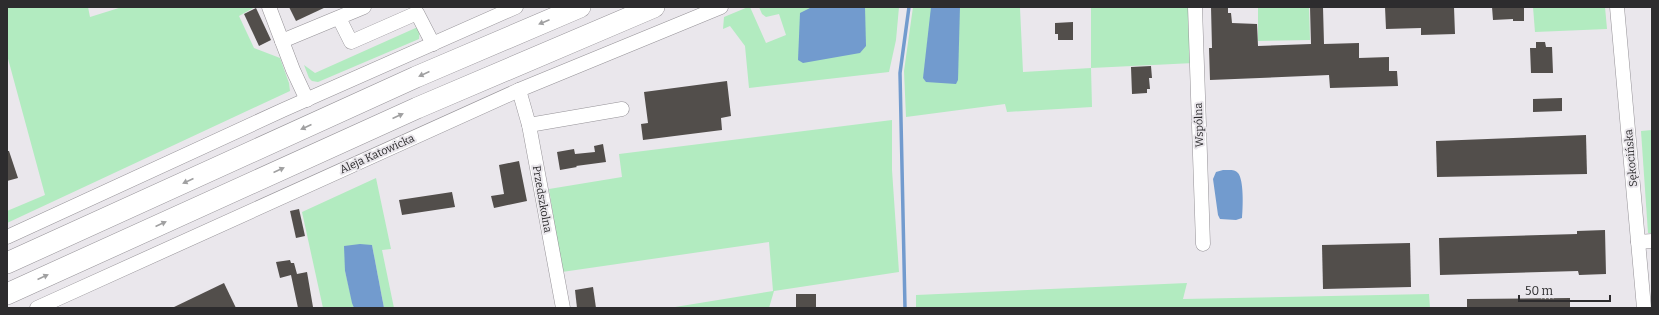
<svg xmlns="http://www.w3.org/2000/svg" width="1659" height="315" viewBox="0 0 1659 315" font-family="Bitter,serif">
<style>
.green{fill:#b2ebc0}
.water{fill:#729bce}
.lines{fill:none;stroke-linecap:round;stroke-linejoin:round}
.stream{stroke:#729bce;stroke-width:3.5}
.building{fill:#524e4b}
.minor-casing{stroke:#959297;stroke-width:15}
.highway-casing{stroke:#959297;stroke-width:22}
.minor{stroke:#fff;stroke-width:14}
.highway{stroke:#fff;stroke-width:21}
.oneway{fill:#a0a0a1}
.labels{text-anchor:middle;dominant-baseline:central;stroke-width:4;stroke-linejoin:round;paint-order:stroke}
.street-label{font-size:11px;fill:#2d2c2e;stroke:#eae7ec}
</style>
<rect width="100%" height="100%" fill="#eae7ec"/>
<!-- green -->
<g class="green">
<polygon points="7,7 88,7 90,17 122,7 255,7 239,16 254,48 280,58 289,83 290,91 7,223 7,211 45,195 7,55"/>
<polygon points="748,7 750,7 766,43 786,35 779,14 766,17 762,14 759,7 899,7 896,40 889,72 749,88 745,46 730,26 723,29 724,17"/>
<polygon points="913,7 1038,7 1037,8 1020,8 1023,72 1091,68 1091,7 1192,7 1194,63 1091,68 1092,107 1007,112 1005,104 906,117 904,71"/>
<polygon points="1258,7 1309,7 1310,40 1258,41"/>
<polygon points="1533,7 1605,7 1607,29 1535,32"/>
<polygon points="420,26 419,39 318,82 312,81 309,78 304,65 315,73"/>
<polygon points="892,120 892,170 899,272 774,291 769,308 669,308 773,291 769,242 562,272 549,189 622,177 619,154"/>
<polygon points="1652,130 1652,233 1648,233 1641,131"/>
<polygon points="376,178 391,249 382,250 394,308 384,308 372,245 345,271 354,308 323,308 302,212"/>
<polygon points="1187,283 1183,299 1429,294 1430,308 916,308 916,295"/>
</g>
<!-- water -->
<g class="water">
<polygon points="812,7 865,7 866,46 860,53 803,63 798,60 800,13"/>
<polygon points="931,7 960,7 958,80 956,84 926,82 923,78"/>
<path d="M1223,170C1229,170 1235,169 1238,173C1244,180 1243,208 1242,218L1236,220L1220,219L1218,215L1213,179L1216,172Z"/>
<polygon points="360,244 372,245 384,308 354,308 352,303 345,271 344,246"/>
</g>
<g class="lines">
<!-- stream -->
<polyline class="stream" points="905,308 900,73 909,7"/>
</g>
<!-- building -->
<g class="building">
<polygon points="289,7 326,7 296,21"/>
<polygon points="1211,7 1228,7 1228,13 1231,13 1232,23 1257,24 1258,46 1311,44 1310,7 1323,7 1324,44 1359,43 1359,58 1389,57 1389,71 1397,71 1398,86 1330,88 1329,75 1210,80 1209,48 1212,48"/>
<polygon points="1385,7 1454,7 1455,34 1421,35 1421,28 1386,29"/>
<polygon points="1492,7 1524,7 1524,21 1513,21 1513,19 1493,20"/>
<polygon points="256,8 271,40 259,46 244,14"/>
<polygon points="1073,22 1073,40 1058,40 1058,34 1055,34 1055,23"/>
<polygon points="1536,42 1545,42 1546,47 1552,47 1553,73 1531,73 1530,48 1536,48"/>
<polygon points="1151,66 1152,78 1149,78 1150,89 1147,89 1147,93 1132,94 1131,67"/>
<polygon points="727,81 731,116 721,118 722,130 643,140 641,124 648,123 644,92"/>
<polygon points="1562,98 1562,111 1533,112 1533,99"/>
<polygon points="1586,135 1587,174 1437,177 1436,141"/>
<polygon points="603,144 606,162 576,166 577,167 560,170 557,152 574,149 575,154 595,152 594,146"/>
<polygon points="7,151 9,151 18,178 7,181"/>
<polygon points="519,161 527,201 494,208 491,196 504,194 499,165"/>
<polygon points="452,192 455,207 402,215 399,200"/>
<polygon points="299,209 305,236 296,238 290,211"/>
<polygon points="1605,230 1606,274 1579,275 1578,271 1440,275 1439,238 1577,234 1577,231"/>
<polygon points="1410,243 1411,287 1323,289 1322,245"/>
<polygon points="290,260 291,263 294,263 297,274 307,272 313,307 298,308 291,275 280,278 276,262"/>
<polygon points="224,283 236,308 172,308"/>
<polygon points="593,287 596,308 577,308 575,290"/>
<rect x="796" y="294" width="20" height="14"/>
<polygon points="1570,298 1570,308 1467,308 1467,299"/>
</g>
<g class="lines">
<defs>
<g id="minor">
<polyline points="269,7 293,70 307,100"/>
<polyline points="1195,7 1203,244"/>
<polyline points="1617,7 1644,308"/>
<polyline points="339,18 351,42 417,13 433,44"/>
<polyline points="282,41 364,7"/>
<polyline points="519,90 529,125 563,308"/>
<polyline points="529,125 622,109"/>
<polyline points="7,237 283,110 516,7"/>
<polyline points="1638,242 1652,241"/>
<polyline points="37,308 519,90 721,7"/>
</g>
<g id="highway">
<polyline points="7,263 416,77 580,7"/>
<polyline points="7,294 417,108 654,7"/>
</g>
</defs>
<!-- minor casing -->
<use href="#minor" class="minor-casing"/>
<!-- highway casing -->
<use href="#highway" class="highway-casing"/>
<!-- minor -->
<use href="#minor" class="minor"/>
<!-- highway -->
<use href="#highway" class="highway"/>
</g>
<!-- one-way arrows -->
<defs><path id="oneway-solid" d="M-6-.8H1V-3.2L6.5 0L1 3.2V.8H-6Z"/></defs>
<g class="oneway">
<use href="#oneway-solid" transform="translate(544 22) rotate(157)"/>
<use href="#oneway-solid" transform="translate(424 74) rotate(156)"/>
<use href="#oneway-solid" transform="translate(398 116) rotate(-24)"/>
<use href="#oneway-solid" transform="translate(306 127) rotate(156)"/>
<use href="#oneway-solid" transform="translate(279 170) rotate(-24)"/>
<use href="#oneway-solid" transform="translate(188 181) rotate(156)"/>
<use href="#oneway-solid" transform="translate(161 224) rotate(-24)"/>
<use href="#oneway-solid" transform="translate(43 277) rotate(-24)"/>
</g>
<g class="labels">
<!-- street labels -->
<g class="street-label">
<text transform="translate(1199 125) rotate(-92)">Wspólna</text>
<text transform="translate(377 154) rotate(-24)">Aleja Katowicka</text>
<text transform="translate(1631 158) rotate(-95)">Sękocińska</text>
<text transform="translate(542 199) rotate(80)">Przedszkolna</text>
</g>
</g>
<!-- border -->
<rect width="1659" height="315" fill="none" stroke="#2d2c2e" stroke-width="16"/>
<!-- scale -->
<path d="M1519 295v6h91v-6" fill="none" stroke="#2d2c2e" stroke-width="2"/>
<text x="1525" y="295" font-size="12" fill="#2d2c2e" stroke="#eae7ec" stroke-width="3" paint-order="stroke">50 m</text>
</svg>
